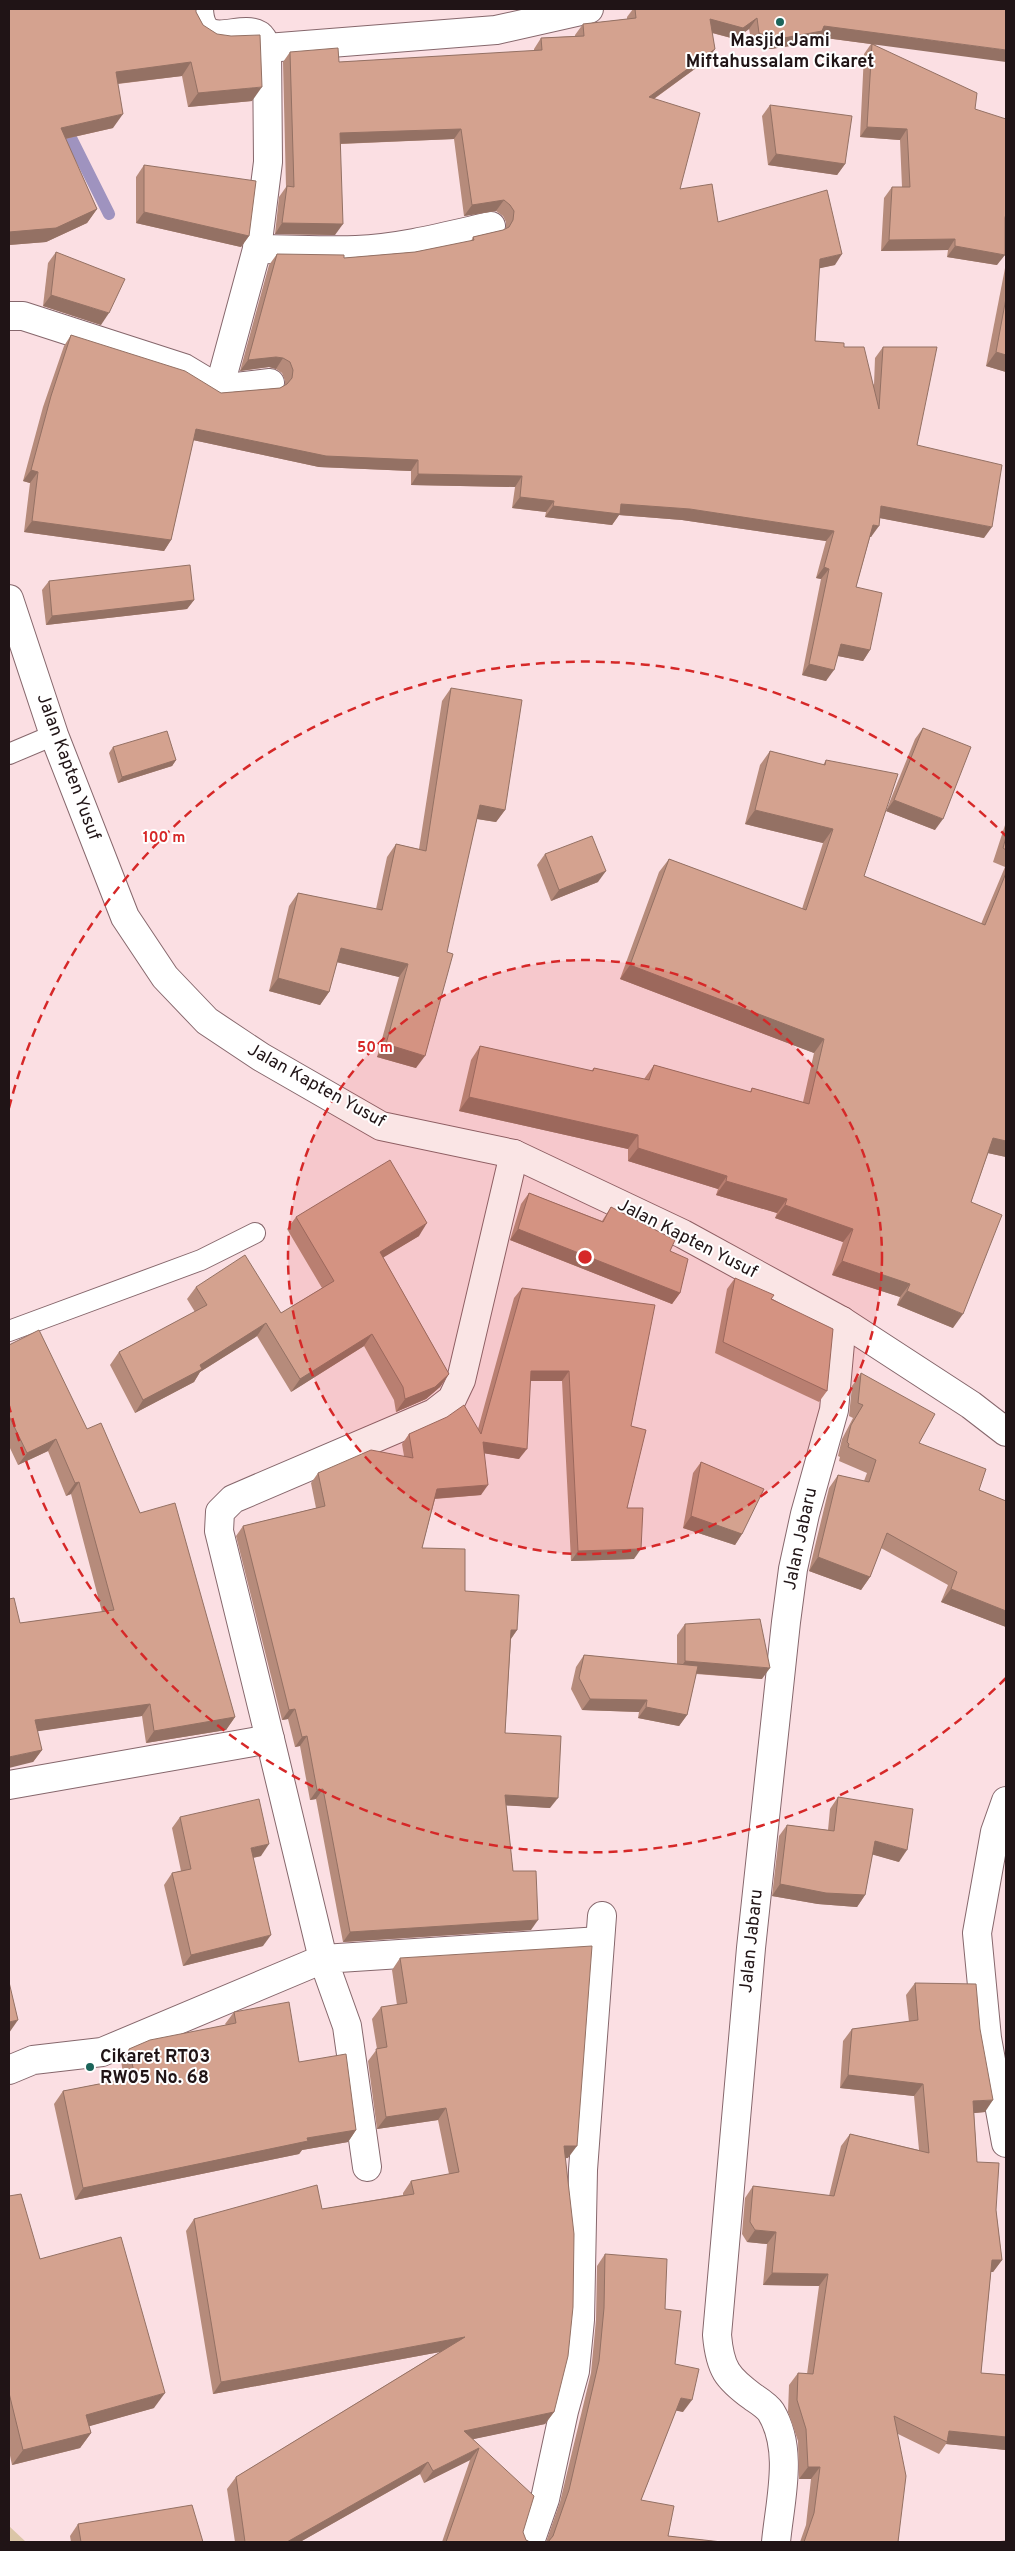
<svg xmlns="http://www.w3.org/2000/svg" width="1015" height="2551" viewBox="0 0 1015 2551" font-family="Overpass,sans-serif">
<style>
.green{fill:#dbc6a7}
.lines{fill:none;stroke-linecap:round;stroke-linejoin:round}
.stream{stroke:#9f93bf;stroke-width:12}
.service-casing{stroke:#86676c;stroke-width:22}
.minor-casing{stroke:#86676c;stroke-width:30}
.secondary-casing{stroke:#86676c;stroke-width:30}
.service{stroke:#fff;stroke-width:20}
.minor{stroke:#fff;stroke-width:28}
.secondary{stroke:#fff;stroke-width:28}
.wall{fill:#b68b7b}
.shaded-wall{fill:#947164}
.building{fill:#d4a28f;stroke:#947164}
.ring{fill:none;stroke:#d62828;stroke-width:2.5;stroke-dasharray:9 6}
.poi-dot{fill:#1b645a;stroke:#fff;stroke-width:2}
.labels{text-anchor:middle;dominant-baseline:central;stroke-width:4;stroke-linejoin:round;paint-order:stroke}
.poi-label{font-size:18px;font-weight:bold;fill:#201416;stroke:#fff}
.street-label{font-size:18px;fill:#201416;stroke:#fff}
.centre{fill:#d62828;stroke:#fff;stroke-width:2.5}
.ring-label{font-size:15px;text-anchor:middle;font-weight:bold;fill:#d62828;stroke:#fff;stroke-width:4;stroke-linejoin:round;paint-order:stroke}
</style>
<rect width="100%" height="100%" fill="#fbdfe3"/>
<!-- green -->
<polygon class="green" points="9,2526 26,2542 27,2542 9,2542"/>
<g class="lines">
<!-- stream -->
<polyline class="stream" points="63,122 109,214"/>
<defs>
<g id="service">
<polyline points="9,754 54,735"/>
<polyline points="9,1331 201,1260 255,1233"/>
</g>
<g id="minor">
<polyline points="267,48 496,30 589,9"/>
<path d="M257,249C290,249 323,251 356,250C402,248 447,236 491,226"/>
<path d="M9,316H23L184,368L219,389L257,249L268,162L267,48C265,43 263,38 259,35C239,23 201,54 199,9"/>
<polyline points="219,389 270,383"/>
<polyline points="270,1739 219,1531 220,1512 233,1499 434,1413 452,1399 461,1380 514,1154"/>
<polyline points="9,1785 270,1739 323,1959 102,2052 33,2060 9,2070"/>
<polyline points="1006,1801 995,1832 977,1933 987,2038 1006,2143"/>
<polyline points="367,2167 347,2026 323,1959 600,1941"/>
<polyline points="530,2542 545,2499 564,2411 575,2371 580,2320 583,2170 602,1916"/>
<path d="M776,2542C780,2500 794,2450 771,2412C767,2406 759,2401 753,2397C727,2378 720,2369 717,2335L751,1948L786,1622L793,1569L805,1514L834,1410L842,1321"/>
</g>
<polyline id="secondary" points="9,599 54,735 125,917 165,977 207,1021 261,1057 381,1126 514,1154 683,1234 842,1321 971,1405 1006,1432"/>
</defs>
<!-- service casing -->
<use href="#service" class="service-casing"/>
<!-- minor casing -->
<use href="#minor" class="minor-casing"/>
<!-- secondary casing -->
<use href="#secondary" class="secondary-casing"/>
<!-- service -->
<use href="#service" class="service"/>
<!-- minor -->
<use href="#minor" class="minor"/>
<!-- secondary -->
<use href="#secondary" class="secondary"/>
</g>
<!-- wall -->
<g class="wall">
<polygon points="9,9 196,12 203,25 252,101 188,107 182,76 118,84 113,128 65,139 97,209 87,223 46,242 9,245"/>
<polygon points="633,9 1006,9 874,45 975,109 1005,218 997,265 947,257 948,250 881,251 884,198 892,187 902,187 900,140 860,137 864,54 871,44 818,37 815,42 771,49 752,44 749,29 735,39 712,33 715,49 707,60 654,99 680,189 718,222 835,265 819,268 815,341 844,347 874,385 875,358 883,347 917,445 984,538 880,518 871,537 870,537 856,587 870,650 863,661 838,656 826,681 802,675 821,579 816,578 826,541 682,520 619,515 612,525 545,517 546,512 512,508 515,487 411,485 411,471 319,467 193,440 171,540 164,551 24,532 30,483 23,481 43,407 64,346 71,335 221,393 280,388 285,385 285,381 282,373 276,369 269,367 240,371 269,265 277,254 344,258 415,252 471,241 473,237 503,230 506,228 506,222 503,216 496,211 464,216 454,139 341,144 335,235 275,234 279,197 286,187 283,62 290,52 339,62 534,51 534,49 541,38 575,36 575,35 583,24 627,19 627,17"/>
<polygon points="770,105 845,164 837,175 768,165 762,116"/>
<polygon points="144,165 249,236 241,247 136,223 136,177"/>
<polygon points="56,252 101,325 43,306 48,263"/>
<polygon points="1006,263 1006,372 986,366"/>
<polygon points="49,581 194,600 187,609 46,625 42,590"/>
<polygon points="451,688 505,810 496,822 477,819 416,1068 377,1057 399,977 337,962 329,992 320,1005 269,991 289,906 298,893 376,909 387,857 396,844 419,849 442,701"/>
<polygon points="923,728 935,830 886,811 915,739"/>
<polygon points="113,747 176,760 172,766 118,783 109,753"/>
<polygon points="770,751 823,765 826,760 864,876 981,924 1005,867 993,862 1006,822 1006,1157 988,1153 971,1202 953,1328 897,1305 900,1297 832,1275 843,1242 775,1218 777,1213 716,1195 718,1189 628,1161 628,1149 459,1111 471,1060 480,1046 591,1071 594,1068 644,1079 654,1065 750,1092 752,1088 803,1102 814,1053 620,979 659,872 669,859 802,909 823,843 745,824 760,765"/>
<polygon points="545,854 598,882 551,901 537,865"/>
<polygon points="529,1193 602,1221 611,1207 670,1251 680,1293 672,1304 510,1240 521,1204"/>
<polygon points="296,1217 419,1236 383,1257 449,1374 440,1387 426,1399 396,1412 394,1400 364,1346 291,1392 257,1336 200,1372 194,1382 135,1413 110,1365 119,1352 195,1312 187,1299 196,1287 281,1313 322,1288 287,1229"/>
<polygon points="735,1278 771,1299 827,1391 819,1402 715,1353 727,1289"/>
<polygon points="522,1288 631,1426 627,1508 634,1559 571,1561 562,1381 530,1381 519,1459 484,1453 481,1495 435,1499 422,1548 465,1591 517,1630 511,1639 505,1733 550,1808 506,1805 513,1871 531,1930 343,1942 316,1799 310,1800 300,1746 295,1747 288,1719 282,1720 236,1536 243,1526 316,1508 311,1483 318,1473 404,1456 402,1444 409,1434 478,1429 514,1298"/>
<polygon points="9,1345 87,1429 140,1513 235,1717 226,1730 146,1743 142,1716 37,1731 42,1750 33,1762 20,1623 102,1612 71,1494 66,1496 48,1451 18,1465 9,1446"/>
<polygon points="861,1373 919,1443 979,1490 1006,1501 1006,1627 941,1602 948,1585 881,1548 870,1577 861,1590 809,1571 829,1488 838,1475 864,1481 867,1473 839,1461 840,1457 838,1456 842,1439 853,1418 849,1416 852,1386"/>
<polygon points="701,1462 742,1534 735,1545 683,1528 693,1473"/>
<polygon points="685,1624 762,1679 696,1674 687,1715 679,1726 638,1718 639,1712 582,1710 571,1689 576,1667 584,1655 677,1664 677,1635"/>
<polygon points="838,1797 899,1862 872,1854 865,1895 857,1907 818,1904 772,1896 779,1836 787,1825 828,1830 830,1809"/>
<polygon points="180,1817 261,1856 253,1858 263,1946 183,1966 164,1885 172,1873 181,1871 172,1828"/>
<polygon points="400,1958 568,2158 565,2158 554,2412 545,2424 473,2439 526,2540 530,2542 442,2542 470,2460 424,2483 420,2474 300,2542 235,2542 227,2489 236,2477 440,2352 213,2394 186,2231 194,2219 322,2209 403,2195 403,2193 411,2181 449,2174 438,2120 377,2129 368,2061 377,2049 372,2019 381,2007 397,2005 392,1970"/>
<polygon points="915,1983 985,2112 974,2113 977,2162 996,2210 1002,2260 993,2272 991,2272 981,2373 1006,2375 1006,2450 946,2444 939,2454 898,2434 898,2542 800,2542 806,2525 811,2479 799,2479 798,2441 788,2412 789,2385 798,2373 807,2374 819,2286 763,2285 767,2244 747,2242 742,2234 745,2198 753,2186 829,2196 841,2146 850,2134 919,2150 914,2096 840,2088 843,2041 852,2029 909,2022 906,1995"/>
<polygon points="234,2012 299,2062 356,2130 348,2142 302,2150 299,2154 75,2200 54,2104 63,2091 124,2079 121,2061 129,2049 226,2025 225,2024"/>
<polygon points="9,2196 40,2259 154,2408 89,2426 91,2433 80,2448 12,2465 9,2451"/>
<polygon points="605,2254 665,2309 683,2412 676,2410 641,2500 668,2536 722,2542 546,2542 560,2502 591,2373 596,2320 597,2266"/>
<polygon points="78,2524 203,2542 71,2542 70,2536"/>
</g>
<!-- shaded-wall -->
<g class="shaded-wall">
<polygon points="757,18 749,29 735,39 702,30 710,19"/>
<polygon points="824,26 1006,50 1006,62 818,37 815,42 771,49 752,44 759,33"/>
<polygon points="715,49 707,60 641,108 649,97"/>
<polygon points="191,62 182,76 106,85 116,72"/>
<polygon points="262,87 252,101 188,107 198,93"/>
<polygon points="123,114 113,128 51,142 61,128"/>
<polygon points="867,127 907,129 900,140 860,137"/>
<polygon points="461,129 454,139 333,144 340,133"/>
<polygon points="776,154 845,164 837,175 768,165"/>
<polygon points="504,200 496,211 464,216 472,205"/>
<polygon points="97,209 87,223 46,242 9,245 9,232"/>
<polygon points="144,212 249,236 241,247 136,223"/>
<polygon points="282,223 343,224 335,235 275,234"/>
<polygon points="955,239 948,250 881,251 889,240"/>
<polygon points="955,246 1005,255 997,265 947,257"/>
<polygon points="842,254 835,265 812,270 820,259"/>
<polygon points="51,295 109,313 101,325 43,306"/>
<polygon points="996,352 1006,355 1006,372 986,366"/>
<polygon points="276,357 283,358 276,369 269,367 240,371 248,360"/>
<polygon points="196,429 418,460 411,471 319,467 188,439"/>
<polygon points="31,470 38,472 30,483 23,481"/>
<polygon points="418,474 522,476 515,487 411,485"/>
<polygon points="520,497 554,501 546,512 512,508"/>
<polygon points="621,504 690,509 834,531 826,541 682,520 619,515 612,525 545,517 553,506"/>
<polygon points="881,506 992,527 984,538 874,517"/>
<polygon points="32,521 171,540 164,551 24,532"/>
<polygon points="873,525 879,526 871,537 865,536"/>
<polygon points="824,567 829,569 821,579 816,578"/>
<polygon points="194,600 187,609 46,625 52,616"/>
<polygon points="841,644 870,650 863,661 833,655"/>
<polygon points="809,664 834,670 826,681 802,675"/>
<polygon points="176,760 172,766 118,783 122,777"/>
<polygon points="894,800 943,819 935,830 886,811"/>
<polygon points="480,805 505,810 496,822 471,818"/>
<polygon points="755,810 833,829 823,843 745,824"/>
<polygon points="606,871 598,882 551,901 559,890"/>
<polygon points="341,948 408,964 399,977 332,961"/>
<polygon points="630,965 824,1039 814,1053 620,979"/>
<polygon points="278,978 329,992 320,1005 269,991"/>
<polygon points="386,1044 425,1056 416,1068 377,1057"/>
<polygon points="469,1097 638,1135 628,1149 459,1111"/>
<polygon points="993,1138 1006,1141 1006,1157 983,1152"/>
<polygon points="638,1148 727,1176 718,1189 628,1161"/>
<polygon points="726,1181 787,1199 777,1213 716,1195"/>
<polygon points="785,1205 853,1229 843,1242 775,1218"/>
<polygon points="427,1223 419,1236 371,1265 380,1252"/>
<polygon points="518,1229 680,1293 672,1304 510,1240"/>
<polygon points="842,1261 910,1284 900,1297 832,1275"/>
<polygon points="907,1291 963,1314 953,1328 897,1305"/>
<polygon points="266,1323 257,1336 200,1372 194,1382 135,1413 143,1400"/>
<polygon points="372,1334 364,1346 291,1392 300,1379"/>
<polygon points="531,1371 569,1371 562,1381 524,1381"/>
<polygon points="449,1374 440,1387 426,1399 396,1412 405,1399"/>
<polygon points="56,1439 48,1451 18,1465 27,1453"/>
<polygon points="483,1442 527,1449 519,1459 476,1452"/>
<polygon points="79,1482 71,1494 66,1496 75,1483"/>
<polygon points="488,1485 481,1495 430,1499 437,1489"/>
<polygon points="691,1516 742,1534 735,1545 683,1528"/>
<polygon points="641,1549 634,1559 571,1561 578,1551"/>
<polygon points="818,1557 870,1577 861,1590 809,1571"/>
<polygon points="951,1589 1006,1611 1006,1627 941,1602"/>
<polygon points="511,1630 517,1630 510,1640"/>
<polygon points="685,1661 770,1668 762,1679 678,1672"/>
<polygon points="590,1699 647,1700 639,1712 582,1710"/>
<polygon points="150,1704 142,1716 26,1733 35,1720"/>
<polygon points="646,1707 687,1715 679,1726 638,1718"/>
<polygon points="295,1709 288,1719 282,1720 289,1710"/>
<polygon points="235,1717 226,1730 146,1743 154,1731"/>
<polygon points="307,1736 300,1746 295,1747 302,1737"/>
<polygon points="42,1750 33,1762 9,1768 9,1757"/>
<polygon points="323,1789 316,1799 310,1800 317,1790"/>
<polygon points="505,1795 558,1798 550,1808 498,1805"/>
<polygon points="875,1841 907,1850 899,1862 867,1853"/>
<polygon points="269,1844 261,1856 243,1860 251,1848"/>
<polygon points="780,1884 865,1895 857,1907 818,1904 772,1896"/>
<polygon points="538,1920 531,1930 343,1942 350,1932"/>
<polygon points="271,1935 263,1946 183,1966 191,1955"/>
<polygon points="18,2020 9,2033 9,2022"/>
<polygon points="848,2075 923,2084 914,2096 840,2088"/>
<polygon points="993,2100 985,2112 965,2114 973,2101"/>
<polygon points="446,2108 438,2120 377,2129 386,2117"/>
<polygon points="356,2130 348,2142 302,2150 299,2154 75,2200 83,2188 307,2138"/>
<polygon points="564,2146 577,2146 568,2158 555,2159"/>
<polygon points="755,2230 776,2232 767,2244 747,2242"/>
<polygon points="992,2260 1002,2260 993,2272 984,2272"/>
<polygon points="772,2273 828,2274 819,2286 763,2285"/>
<polygon points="465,2337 456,2349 213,2394 221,2382"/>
<polygon points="165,2393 154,2408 76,2430 86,2415"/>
<polygon points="681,2398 692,2400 683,2412 673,2410"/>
<polygon points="554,2412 545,2424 455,2443 464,2431"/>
<polygon points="949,2431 1006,2437 1006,2450 946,2444 947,2442"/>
<polygon points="91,2433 80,2448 12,2465 23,2450"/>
<polygon points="479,2448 470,2460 424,2483 433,2471"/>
<polygon points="428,2462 420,2474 300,2542 287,2542"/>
<polygon points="808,2467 820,2467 811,2479 799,2479"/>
</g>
<!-- building -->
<g class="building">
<polygon points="9,9 196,9 196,12 203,25 217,34 231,36 260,35 262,87 198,93 191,62 116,72 123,114 61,128 97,209 56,228 9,232"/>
<polygon points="635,9 1006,9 1006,50 824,26 822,31 778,39 759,33 757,18 743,28 710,19 715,49 649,97 700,113 680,189 712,184 718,222 827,190 842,254 820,259 815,341 844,343 844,347 864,347 879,409 883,347 937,347 917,445 1002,465 992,527 881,506 879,526 873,525 856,587 882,593 870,650 841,644 834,670 809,664 829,569 824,567 834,531 690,509 621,504 620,514 553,506 554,501 520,497 522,476 418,474 418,460 326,456 196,429 171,540 32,521 38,472 31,470 51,396 71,335 185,371 221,393 280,388 287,384 292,378 293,370 290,362 283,358 276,357 248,360 277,254 344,255 344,258 415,252 474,240 473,237 503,230 509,227 513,220 514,211 510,205 504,200 472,205 461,129 340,133 343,224 282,223 287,186 294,187 290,52 338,48 339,62 542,50 541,38 584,36 583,24 636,18"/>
<polygon points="872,44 977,93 975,109 1006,119 1006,213 1005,218 1005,255 955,246 955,239 889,240 892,187 910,187 907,129 867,127"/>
<polygon points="770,105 852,116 845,164 776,154"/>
<polygon points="144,165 256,181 249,236 144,212"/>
<polygon points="56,252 125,279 109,313 51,295"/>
<polygon points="1006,298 1006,355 996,352"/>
<polygon points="190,565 194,600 52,616 49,581"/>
<polygon points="451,688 522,700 505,810 480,805 447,952 453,954 425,1056 386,1044 408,964 341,948 329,992 278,978 298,893 382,910 396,844 426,851"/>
<polygon points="923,728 971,747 943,819 894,800"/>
<polygon points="167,731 176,760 122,777 113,747"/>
<polygon points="770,751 825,765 826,760 898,774 864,876 985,925 1006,873 1006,1141 993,1138 971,1202 1002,1215 963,1314 907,1291 910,1284 842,1261 853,1229 785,1205 787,1199 726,1181 727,1176 638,1148 638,1135 469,1097 480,1046 593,1071 594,1068 649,1080 654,1065 751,1092 752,1088 809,1104 824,1039 630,965 669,859 806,910 833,829 755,810"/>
<polygon points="592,836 606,871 559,890 545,854"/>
<polygon points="1006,837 1006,850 1003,848"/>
<polygon points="390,1160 427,1223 380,1252 449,1374 435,1387 405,1399 403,1387 372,1334 300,1379 266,1323 200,1365 202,1369 143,1400 119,1352 207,1305 196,1287 245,1255 281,1313 334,1281 296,1217"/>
<polygon points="529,1193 603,1222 611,1207 675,1240 670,1251 688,1259 680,1293 518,1229"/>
<polygon points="735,1278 774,1295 771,1299 833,1329 827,1391 723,1342"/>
<polygon points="522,1288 655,1305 631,1426 646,1430 627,1508 643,1508 641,1549 578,1551 569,1371 531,1371 527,1449 483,1442 488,1485 437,1489 422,1548 465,1549 465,1591 519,1595 517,1630 511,1630 505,1733 561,1736 558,1798 505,1795 513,1871 536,1871 538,1920 350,1932 323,1789 317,1790 307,1736 302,1737 295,1709 289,1710 243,1526 325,1506 318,1473 371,1450 413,1458 409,1434 447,1417 464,1405 481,1434"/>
<polygon points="39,1330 87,1429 101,1423 140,1513 175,1503 235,1717 154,1731 150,1704 35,1720 42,1750 9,1757 9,1599 14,1598 20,1623 114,1610 79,1482 75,1483 56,1439 27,1453 9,1416 9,1345"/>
<polygon points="861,1373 935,1414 919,1443 986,1469 979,1490 1006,1501 1006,1611 951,1589 957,1572 887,1533 870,1577 818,1557 838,1475 869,1482 876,1460 848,1447 849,1444 847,1442 851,1425 863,1405 858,1403"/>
<polygon points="701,1462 764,1489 742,1534 691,1516"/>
<polygon points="760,1619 770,1668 685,1661 685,1624"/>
<polygon points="584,1655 698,1666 687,1715 646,1707 647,1700 590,1699 579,1678"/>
<polygon points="838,1797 913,1809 907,1850 875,1841 865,1895 826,1893 780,1884 787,1825 834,1831"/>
<polygon points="259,1799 269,1844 251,1848 271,1935 191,1955 172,1873 191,1869 180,1817"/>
<polygon points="592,1946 577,2146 564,2146 574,2234 573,2307 568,2356 554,2412 464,2431 534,2496 523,2532 526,2540 530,2542 446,2542 479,2448 433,2471 428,2462 287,2542 245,2542 236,2477 465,2337 221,2382 194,2219 317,2185 322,2209 414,2194 411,2181 459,2172 446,2108 386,2117 376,2049 387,2047 381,2007 407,2003 400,1958"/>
<polygon points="9,1982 18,2020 9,2022"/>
<polygon points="915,1983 976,1984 980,2029 993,2100 973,2101 977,2162 999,2163 996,2210 1002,2260 992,2260 981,2373 1006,2375 1006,2437 949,2431 947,2442 894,2416 906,2476 898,2542 804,2542 814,2513 820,2467 808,2467 806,2429 797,2400 798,2373 813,2374 828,2274 772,2273 776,2232 755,2230 750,2222 753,2186 834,2196 850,2134 929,2153 923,2084 848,2075 852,2029 918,2020"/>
<polygon points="289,2002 299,2062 346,2054 356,2130 307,2138 308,2141 83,2188 63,2091 135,2077 129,2049 150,2040 236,2023 234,2012"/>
<polygon points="21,2194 40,2259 121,2237 165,2393 86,2415 91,2433 23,2450 9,2393 9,2196"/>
<polygon points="605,2254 667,2259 665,2309 681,2311 675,2364 699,2369 692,2400 681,2398 641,2500 674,2506 668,2536 722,2542 548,2542 553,2536 569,2490 599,2361 604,2308"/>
<polygon points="192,2505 203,2542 81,2542 78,2524"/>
<polygon points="1006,2541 1006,2542 995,2542"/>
</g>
<!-- distance rings -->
<circle cx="585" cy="1257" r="297" fill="#d62828" fill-opacity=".12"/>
<g class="ring">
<circle cx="585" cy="1257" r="297"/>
<path d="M1006 1678A595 595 0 0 1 9 1406M9 1108A595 595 0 0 1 1006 836"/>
</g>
<!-- markers -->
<g class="poi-dot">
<circle cx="780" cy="22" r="5"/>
<circle cx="90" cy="2067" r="5"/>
</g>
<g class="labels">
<!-- poi labels -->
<g class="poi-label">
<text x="780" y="41">Masjid Jami<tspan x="780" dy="21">Miftahussalam Cikaret</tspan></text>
<text x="100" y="2057" text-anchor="start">Cikaret RT03<tspan x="100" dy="21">RW05 No. 68</tspan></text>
</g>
<!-- street labels -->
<g class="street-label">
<text transform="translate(68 767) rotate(70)">Jalan Kapten Yusuf</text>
<text transform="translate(316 1086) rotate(29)">Jalan Kapten Yusuf</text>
<text transform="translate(687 1239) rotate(27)">Jalan Kapten Yusuf</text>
<text transform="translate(801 1539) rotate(-78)">Jalan Jabaru</text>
<text transform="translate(752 1941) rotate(-84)">Jalan Jabaru</text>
</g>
</g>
<circle cx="585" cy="1257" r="8" class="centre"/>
<g class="ring-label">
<text x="164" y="842">100 m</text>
<text x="375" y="1052">50 m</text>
</g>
<!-- border -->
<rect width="1015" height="2551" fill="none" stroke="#201416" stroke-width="20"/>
</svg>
